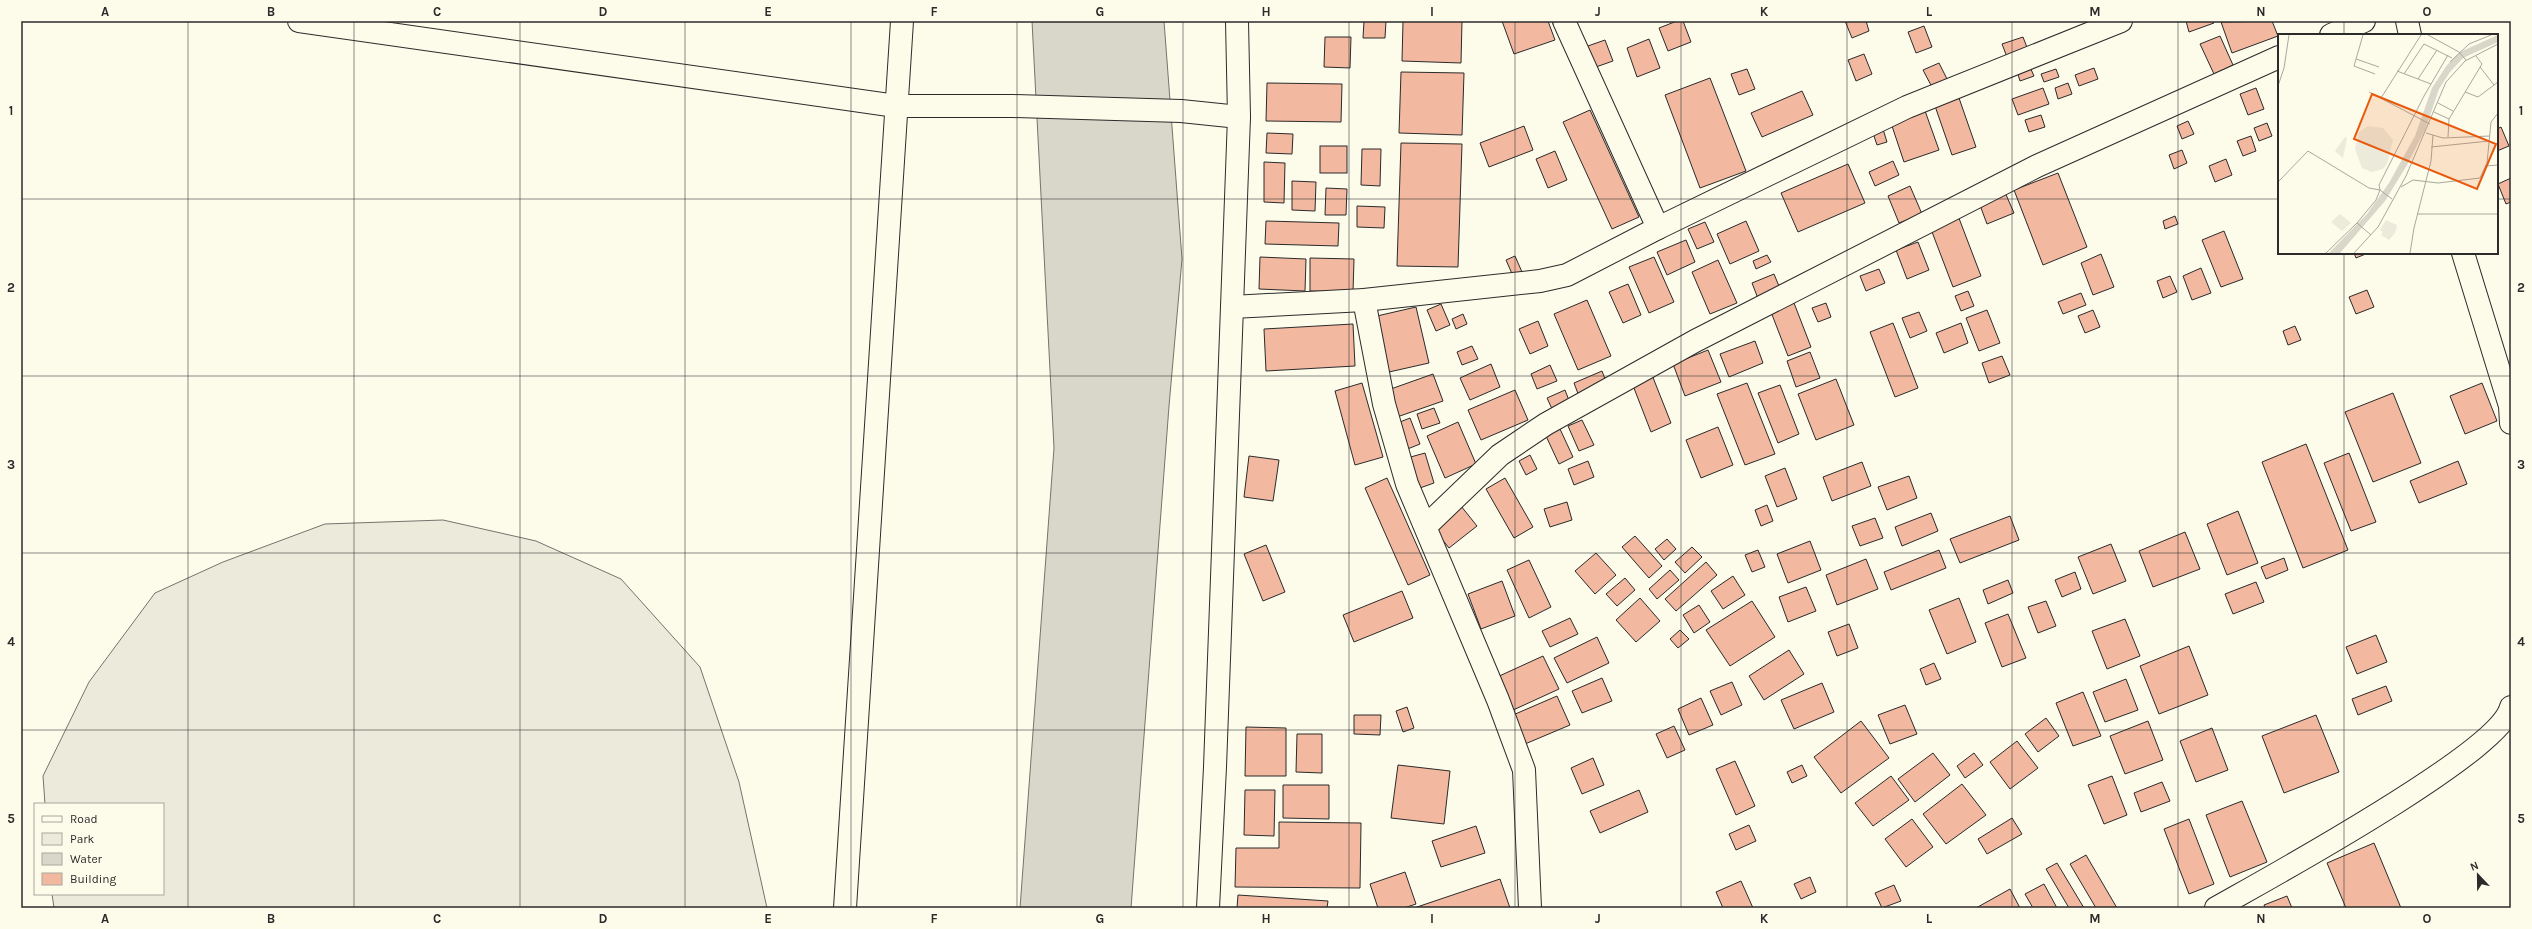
<svg xmlns="http://www.w3.org/2000/svg" width="2532" height="929" viewBox="0 0 2532 929" font-family="Karla,sans-serif">
<style>
.green{fill:#ecebdb;stroke:#74746e}
.water{fill:#d8d7c9;stroke:#74746e}
.building{fill:#f2b8a0;stroke:#2b2b2b}
.lines{fill:none;stroke-linecap:round;stroke-linejoin:round}
.minor-casing{stroke:#2b2b2b;stroke-width:24}
.primary-casing{stroke:#2b2b2b;stroke-width:24}
.minor{stroke:#fdfbea;stroke-width:22}
.primary{stroke:#fdfbea;stroke-width:22}
.grid{fill:none;stroke:#2b2b2b;stroke-width:1;stroke-opacity:0.55}
.inset-road{fill:none;stroke:#a9a89e;stroke-width:1}
.view{fill:#e8590c;fill-opacity:0.15;stroke:#e8590c;stroke-width:2}
.inset-edge{fill:none;stroke:#2b2b2b;stroke-width:2}
.neatline{fill:none;stroke:#2b2b2b;stroke-width:1.5}
.grid-label{font-size:13px;text-anchor:middle;font-weight:bold;fill:#2b2b2b}
</style>
<rect width="100%" height="100%" fill="#fdfbea"/>
<!-- green -->
<polygon class="green" points="443,520 536,541 621,579 700,667 739,782 767,908 54,908 52,894 163,894 163,804 45,804 43,776 89,682 155,593 223,562 325,524"/>
<!-- water -->
<polygon class="water" points="1032,21 1164,21 1182,259 1169,406 1131,908 1020,908 1054,448"/>
<!-- building -->
<g class="building">
<polygon points="1364,21 1386,21 1385,38 1363,38"/>
<polygon points="1403,21 1462,21 1461,63 1402,61"/>
<polygon points="1502,21 1548,21 1555,40 1514,54"/>
<polygon points="1677,21 1683,21 1691,42 1668,51 1659,28"/>
<polygon points="1845,21 1866,21 1869,31 1852,38"/>
<polygon points="2186,21 2213,21 2214,23 2189,32"/>
<polygon points="2272,21 2278,36 2232,53 2221,22"/>
<polygon points="1924,26 1932,47 1916,53 1908,32"/>
<polygon points="2220,36 2233,65 2214,74 2200,44"/>
<polygon points="1325,37 1351,37 1350,68 1324,67"/>
<polygon points="2023,37 2028,50 2007,57 2002,44"/>
<polygon points="1649,39 1660,68 1637,77 1627,48"/>
<polygon points="1605,40 1613,61 1593,68 1585,47"/>
<polygon points="1864,54 1872,74 1856,81 1848,60"/>
<polygon points="1939,63 1948,81 1933,89 1923,70"/>
<polygon points="2030,67 2034,76 2020,81 2017,71"/>
<polygon points="2094,68 2098,79 2079,86 2075,75"/>
<polygon points="1747,69 1755,89 1739,95 1731,74"/>
<polygon points="2056,69 2059,77 2044,82 2041,74"/>
<polygon points="1401,72 1464,73 1462,135 1399,133"/>
<polygon points="1710,78 1746,171 1700,188 1665,95"/>
<polygon points="1267,83 1342,84 1341,122 1266,121"/>
<polygon points="2068,83 2072,94 2058,99 2055,88"/>
<polygon points="2043,88 2049,104 2018,115 2012,99"/>
<polygon points="2256,88 2264,109 2248,115 2240,94"/>
<polygon points="1802,91 1813,115 1762,137 1751,113"/>
<polygon points="1959,98 1976,147 1952,155 1935,106"/>
<polygon points="1924,108 1939,150 1904,162 1890,120"/>
<polygon points="1590,110 1639,217 1612,229 1563,122"/>
<polygon points="2041,115 2045,127 2029,132 2025,120"/>
<polygon points="2188,121 2194,134 2182,139 2177,126"/>
<polygon points="2267,123 2272,136 2259,141 2254,128"/>
<polygon points="1524,126 1533,150 1489,167 1480,143"/>
<polygon points="1882,126 1887,142 1877,145 1872,130"/>
<polygon points="2501,127 2509,146 2497,151 2497,129"/>
<polygon points="1267,133 1293,134 1292,154 1266,153"/>
<polygon points="2251,136 2256,151 2243,156 2237,141"/>
<polygon points="1401,143 1462,144 1458,267 1397,266"/>
<rect x="1320" y="146" width="27" height="27"/>
<polygon points="1362,149 1381,149 1380,186 1361,185"/>
<polygon points="2182,150 2187,163 2174,169 2169,155"/>
<polygon points="1555,151 1567,180 1548,188 1536,159"/>
<polygon points="2226,159 2232,175 2215,182 2209,166"/>
<polygon points="1893,161 1899,175 1875,186 1869,172"/>
<polygon points="1264,162 1285,163 1284,203 1264,202"/>
<polygon points="1848,164 1865,203 1798,232 1781,193"/>
<polygon points="2058,173 2087,247 2043,265 2014,190"/>
<polygon points="2511,178 2511,202 2506,204 2498,184"/>
<polygon points="1292,181 1316,182 1315,211 1292,210"/>
<polygon points="1910,186 1922,214 1899,223 1888,196"/>
<polygon points="1326,188 1347,189 1346,215 1325,215"/>
<polygon points="2004,190 2014,213 1987,224 1978,200"/>
<polygon points="1357,206 1385,207 1384,228 1357,227"/>
<polygon points="1957,213 1981,276 1953,287 1929,224"/>
<polygon points="2175,216 2178,224 2165,229 2163,221"/>
<polygon points="1266,221 1339,223 1338,246 1265,244"/>
<polygon points="1746,221 1759,251 1730,264 1717,234"/>
<polygon points="1705,222 1714,242 1697,249 1688,229"/>
<polygon points="2224,231 2243,279 2221,287 2202,240"/>
<polygon points="1686,240 1695,262 1667,275 1657,252"/>
<polygon points="1918,242 1929,270 1907,279 1896,250"/>
<polygon points="2354,253 2368,253 2356,258"/>
<polygon points="2101,254 2114,287 2093,295 2081,263"/>
<polygon points="1767,255 1771,262 1756,269 1753,261"/>
<polygon points="1515,256 1522,272 1513,276 1506,260"/>
<polygon points="1260,257 1306,259 1305,291 1259,289"/>
<polygon points="1654,257 1674,302 1649,313 1629,267"/>
<polygon points="1310,258 1354,259 1353,292 1310,291"/>
<polygon points="1718,260 1737,303 1710,314 1692,272"/>
<polygon points="2201,268 2211,293 2192,300 2183,276"/>
<polygon points="1879,269 1885,283 1866,291 1860,276"/>
<polygon points="1774,274 1781,291 1759,301 1752,283"/>
<polygon points="2170,276 2177,292 2163,298 2157,281"/>
<polygon points="1628,284 1641,315 1623,323 1609,292"/>
<polygon points="2367,290 2374,307 2356,314 2349,297"/>
<polygon points="1968,291 1974,306 1961,311 1955,296"/>
<polygon points="2081,293 2086,305 2063,314 2058,302"/>
<polygon points="1587,300 1611,356 1578,370 1554,314"/>
<polygon points="1794,303 1811,347 1788,356 1771,312"/>
<polygon points="1826,303 1831,317 1818,322 1812,308"/>
<polygon points="1441,304 1450,325 1436,331 1427,310"/>
<polygon points="1416,307 1429,363 1389,372 1377,316"/>
<polygon points="1987,310 2000,343 1979,351 1966,318"/>
<polygon points="2093,310 2100,327 2085,333 2078,316"/>
<polygon points="1919,312 1927,331 1910,338 1902,318"/>
<polygon points="1463,314 1467,324 1456,329 1452,319"/>
<polygon points="1538,321 1548,346 1530,354 1519,329"/>
<polygon points="1893,323 1918,388 1895,397 1870,332"/>
<polygon points="1961,323 1968,343 1944,353 1936,333"/>
<polygon points="1353,324 1355,366 1266,371 1264,329"/>
<polygon points="2295,326 2301,340 2288,345 2283,331"/>
<polygon points="1755,341 1763,363 1729,377 1720,354"/>
<polygon points="1472,346 1478,359 1462,365 1457,352"/>
<polygon points="1708,350 1721,382 1685,396 1673,364"/>
<polygon points="1810,352 1820,378 1796,387 1787,361"/>
<polygon points="2002,356 2010,375 1989,383 1982,363"/>
<polygon points="1491,364 1500,387 1470,400 1460,378"/>
<polygon points="1550,365 1557,381 1537,389 1531,374"/>
<polygon points="1602,371 1608,387 1580,399 1574,383"/>
<polygon points="1433,374 1443,401 1397,417 1388,390"/>
<polygon points="1652,375 1671,423 1651,432 1632,383"/>
<polygon points="1836,379 1854,425 1816,440 1798,394"/>
<polygon points="1362,383 1383,457 1355,465 1335,391"/>
<polygon points="1747,383 1775,454 1745,465 1717,394"/>
<polygon points="2482,383 2497,421 2465,434 2450,396"/>
<polygon points="1780,385 1799,434 1778,443 1758,393"/>
<polygon points="1515,390 1528,420 1481,440 1468,410"/>
<polygon points="1565,390 1570,403 1553,411 1547,398"/>
<polygon points="2393,393 2421,463 2373,482 2345,412"/>
<polygon points="1434,408 1440,423 1422,429 1417,414"/>
<polygon points="1410,418 1420,444 1405,450 1395,424"/>
<polygon points="1582,420 1594,445 1579,451 1568,426"/>
<polygon points="1458,422 1476,464 1445,478 1427,436"/>
<polygon points="1718,427 1733,465 1701,478 1686,440"/>
<polygon points="1560,429 1573,457 1559,464 1546,436"/>
<polygon points="2306,444 2348,550 2303,568 2262,462"/>
<polygon points="1425,453 1434,483 1417,489 1407,458"/>
<polygon points="2349,453 2376,522 2351,531 2324,463"/>
<polygon points="1530,455 1537,469 1526,475 1519,461"/>
<polygon points="1249,456 1279,460 1273,501 1244,497"/>
<polygon points="1588,461 1594,477 1574,485 1568,469"/>
<polygon points="2458,461 2467,484 2419,503 2410,481"/>
<polygon points="1862,462 1871,486 1832,501 1823,477"/>
<polygon points="1785,468 1797,499 1777,507 1765,476"/>
<polygon points="1909,476 1917,498 1887,510 1878,487"/>
<polygon points="1387,478 1430,575 1408,585 1365,488"/>
<polygon points="1505,478 1533,527 1514,538 1486,489"/>
<polygon points="1567,502 1572,520 1550,527 1544,509"/>
<polygon points="1767,505 1773,521 1761,526 1755,510"/>
<polygon points="1461,506 1477,526 1449,548 1433,528"/>
<polygon points="2238,511 2258,563 2227,575 2207,524"/>
<polygon points="1931,513 1938,531 1902,546 1895,527"/>
<polygon points="2010,516 2019,540 1960,563 1950,539"/>
<polygon points="1875,518 1883,538 1860,546 1852,526"/>
<polygon points="2185,532 2200,569 2153,587 2139,551"/>
<polygon points="1635,536 1662,566 1649,578 1622,547"/>
<polygon points="1667,539 1676,549 1664,560 1655,549"/>
<polygon points="1810,541 1821,570 1788,583 1777,554"/>
<polygon points="2111,544 2126,581 2093,594 2078,557"/>
<polygon points="1266,545 1285,592 1263,601 1244,554"/>
<polygon points="1692,547 1702,557 1685,573 1675,562"/>
<polygon points="1758,550 1765,567 1752,572 1745,555"/>
<polygon points="1939,550 1946,568 1891,590 1884,572"/>
<polygon points="1596,553 1616,575 1595,594 1575,571"/>
<polygon points="2284,558 2288,570 2266,579 2261,567"/>
<polygon points="1866,559 1878,589 1837,605 1826,575"/>
<polygon points="1529,560 1551,607 1529,618 1507,570"/>
<polygon points="1706,562 1717,575 1676,611 1665,599"/>
<polygon points="1670,570 1679,580 1657,599 1649,589"/>
<polygon points="2075,572 2081,589 2062,597 2055,580"/>
<polygon points="1733,576 1745,595 1723,609 1711,591"/>
<polygon points="1625,578 1635,590 1617,606 1606,594"/>
<polygon points="2008,580 2013,593 1988,604 1983,590"/>
<polygon points="1502,581 1515,616 1481,629 1468,594"/>
<polygon points="2256,582 2264,602 2233,614 2225,594"/>
<polygon points="1806,587 1816,611 1788,622 1779,597"/>
<polygon points="1402,591 1413,618 1354,642 1343,615"/>
<polygon points="1640,598 1660,621 1636,642 1616,620"/>
<polygon points="1959,598 1976,642 1947,654 1929,610"/>
<polygon points="1752,601 1775,637 1730,666 1706,630"/>
<polygon points="2046,601 2056,626 2038,633 2028,607"/>
<polygon points="1699,605 1710,622 1694,633 1683,615"/>
<polygon points="2008,614 2026,658 2002,667 1985,623"/>
<polygon points="1570,618 1578,634 1550,647 1542,631"/>
<polygon points="2125,619 2140,656 2107,669 2092,631"/>
<polygon points="1849,624 1858,648 1837,656 1828,632"/>
<polygon points="1680,630 1689,639 1678,648 1670,639"/>
<polygon points="2376,635 2387,662 2357,674 2346,647"/>
<polygon points="1597,637 1609,663 1567,683 1554,658"/>
<polygon points="2189,646 2208,695 2159,714 2140,666"/>
<polygon points="1789,650 1804,674 1764,700 1749,676"/>
<polygon points="1543,656 1559,689 1511,711 1495,678"/>
<polygon points="1934,663 1941,679 1926,685 1920,669"/>
<polygon points="1602,678 1612,701 1582,713 1572,691"/>
<polygon points="2126,679 2138,710 2105,722 2093,692"/>
<polygon points="1732,682 1742,705 1721,715 1710,691"/>
<polygon points="1822,683 1834,712 1794,729 1781,700"/>
<polygon points="2386,686 2392,701 2358,715 2352,699"/>
<polygon points="2083,692 2101,736 2073,746 2056,703"/>
<polygon points="1557,696 1570,725 1525,744 1513,715"/>
<polygon points="1701,698 1713,725 1689,735 1678,709"/>
<polygon points="1905,705 1917,734 1890,744 1878,715"/>
<polygon points="1407,707 1414,728 1403,732 1396,711"/>
<polygon points="1354,715 1381,715 1380,735 1354,734"/>
<polygon points="2316,715 2339,772 2284,793 2262,736"/>
<polygon points="2046,718 2059,736 2038,752 2025,734"/>
<polygon points="1861,721 1889,758 1841,793 1814,757"/>
<polygon points="2148,721 2163,760 2125,774 2110,736"/>
<polygon points="1674,726 1685,750 1667,758 1656,734"/>
<polygon points="1246,727 1286,728 1286,776 1245,776"/>
<polygon points="2212,728 2228,770 2196,782 2180,741"/>
<polygon points="1297,734 1322,734 1322,773 1296,772"/>
<polygon points="2017,741 2038,768 2010,789 1990,762"/>
<polygon points="1933,753 1950,775 1915,802 1898,779"/>
<polygon points="1974,753 1983,765 1965,778 1957,766"/>
<polygon points="1593,758 1604,785 1582,794 1571,768"/>
<polygon points="1735,761 1755,806 1736,815 1716,769"/>
<polygon points="1398,765 1450,771 1444,824 1391,818"/>
<polygon points="1802,765 1807,776 1792,783 1787,772"/>
<polygon points="1891,776 1909,800 1873,826 1855,803"/>
<polygon points="2112,776 2127,815 2104,824 2088,785"/>
<polygon points="2162,782 2170,801 2141,812 2134,793"/>
<polygon points="1962,784 1986,815 1946,844 1923,814"/>
<polygon points="1283,785 1329,785 1329,819 1283,818"/>
<polygon points="1245,790 1275,790 1274,836 1244,835"/>
<polygon points="1639,790 1648,812 1600,833 1590,811"/>
<polygon points="2242,801 2267,862 2230,877 2206,815"/>
<polygon points="2012,818 2022,834 1987,854 1978,839"/>
<polygon points="1912,819 1933,847 1906,867 1885,839"/>
<polygon points="2189,819 2214,884 2189,894 2164,829"/>
<polygon points="1279,822 1361,823 1360,888 1235,887 1236,848 1279,848"/>
<polygon points="1749,825 1756,841 1736,850 1729,834"/>
<polygon points="1476,826 1485,853 1441,867 1432,841"/>
<polygon points="2374,843 2401,908 2346,908 2327,863"/>
<polygon points="2086,855 2117,908 2096,908 2070,864"/>
<polygon points="2057,863 2084,908 2069,908 2046,869"/>
<polygon points="1405,872 1416,904 1404,908 1378,908 1370,884"/>
<polygon points="1810,877 1816,892 1801,899 1794,884"/>
<polygon points="1500,879 1510,908 1414,908"/>
<polygon points="1741,881 1753,908 1723,908 1716,892"/>
<polygon points="2044,884 2057,908 2033,908 2025,894"/>
<polygon points="1894,885 1901,901 1882,908 1875,893"/>
<polygon points="2010,889 2020,908 1976,908"/>
<polygon points="1238,895 1328,901 1327,908 1237,908"/>
<polygon points="2287,896 2292,908 2265,908 2264,905"/>
</g>
<g class="lines">
<defs>
<g id="minor">
<polyline points="299,21 896,106 1013,106 1181,111 1239,117"/>
<polyline points="1564,21 1658,228"/>
<polyline points="2407,21 2410,35"/>
<polyline points="2331,35 2364,21"/>
<polyline points="2463,253 2510,406 2511,423"/>
<polyline points="1364,300 1384,404 1407,484 1498,700 1524,770 1530,908"/>
<polyline points="1232,307 1364,300 1540,281 1567,275 1658,228 1907,107 2121,21"/>
<polyline points="1426,526 1500,455 1546,424 1695,341 2037,166 2279,57"/>
<polyline points="845,908 902,21"/>
<path d="M2216,908C2267,879 2499,753 2511,707"/>
</g>
<polyline id="primary" points="1208,908 1215,767 1239,117 1237,21"/>
</defs>
<!-- minor casing -->
<use href="#minor" class="minor-casing"/>
<!-- primary casing -->
<use href="#primary" class="primary-casing"/>
<!-- minor -->
<use href="#minor" class="minor"/>
<!-- primary -->
<use href="#primary" class="primary"/>
</g>
<!-- grid -->
<path class="grid" d="M188,21V908M354,21V908M520,21V908M685,21V908M851,21V908M1017,21V908M1183,21V908M1349,21V908M1515,21V908M1681,21V908M1847,21V908M2012,21V908M2178,21V908M2344,21V35M21,199H2279M2497,199H2511M2344,253V908M21,376H2511M21,553H2511M21,730H2511"/>
<!-- overview -->
<g transform="translate(2278 34)">
<rect width="220" height="220" fill="#fdfbea"/>
<path d="M90,92L105,94L115,106L109,130L105,135L94,138L84,134L77,115L81,98ZM67,103L69,104L65,124L57,117ZM62,180L73,189L64,197L53,188ZM108,186L119,191L117,199L111,206L103,201L105,198L102,196Z" fill="#ecebdb"/>
<path d="M220,1V8L185,24L172,38L161,55L147,96L129,131L107,167L62,219H51L89,180L111,149L137,102L154,54L169,31L182,18Z" fill="#d8d7c9"/>
<path class="inset-road" d="M85,1L76,32L97,40M150,1L181,18L188,26M78,25L101,33M172,28L191,10L213,1M202,33L216,51M119,37L153,50M126,40L146,10L174,24M140,45L159,16M0,52L6,34L11,1M91,58L152,90M187,58L200,63L220,48M103,64L143,1M160,69L175,77M156,78L171,85M148,99L165,104L212,102M170,103L171,85L204,30L198,22M153,113L211,107M207,132L220,131M0,148L30,117L91,154L102,156L114,165M123,153L135,146L160,149L202,144L209,129L213,88L220,79M139,180H220M79,189L93,201M48,219L79,189L98,166L102,156L101,151L146,62L170,21M76,219L100,193L128,142L168,48L187,27L220,10M132,219L136,194L153,127L155,101"/>
<path class="view" d="M94,60L218,110L199,155L76,105Z"/>
<rect width="220" height="220" class="inset-edge"/>
</g>
<!-- border -->
<rect width="2532" height="929" fill="none" stroke="#fdfbea" stroke-width="44"/>
<!-- legend -->
<rect x="34" y="803" width="130" height="92" fill="#fdfbea" stroke="#a9a89e"/>
<rect x="42" y="816" width="20" height="6" fill="#fdfbea" stroke="#a9a89e"/>
<text x="70" y="823" font-size="12" fill="#2b2b2b">Road</text>
<rect x="42" y="833" width="20" height="12" fill="#ecebdb" stroke="#a9a89e"/>
<text x="70" y="843" font-size="12" fill="#2b2b2b">Park</text>
<rect x="42" y="853" width="20" height="12" fill="#d8d7c9" stroke="#a9a89e"/>
<text x="70" y="863" font-size="12" fill="#2b2b2b">Water</text>
<rect x="42" y="873" width="20" height="12" fill="#f2b8a0" stroke="#a9a89e"/>
<text x="70" y="883" font-size="12" fill="#2b2b2b">Building</text>
<!-- north arrow -->
<g transform="translate(2478 875) rotate(338)" stroke="#fdfbea" stroke-width="3" paint-order="stroke">
<path d="M0-3L7 15L0 10L-7 15Z" fill="#2b2b2b"/>
<text y="-6" font-size="11" font-weight="bold" text-anchor="middle" fill="#2b2b2b">N</text>
</g>
<rect x="22" y="22" width="2488" height="885" class="neatline"/>
<g class="grid-label">
<text x="105" y="16">A</text>
<text x="271" y="16">B</text>
<text x="437" y="16">C</text>
<text x="603" y="16">D</text>
<text x="768" y="16">E</text>
<text x="934" y="16">F</text>
<text x="1100" y="16">G</text>
<text x="1266" y="16">H</text>
<text x="1432" y="16">I</text>
<text x="1598" y="16">J</text>
<text x="1764" y="16">K</text>
<text x="1929" y="16">L</text>
<text x="2095" y="16">M</text>
<text x="2261" y="16">N</text>
<text x="2427" y="16">O</text>
<text x="11" y="115">1</text>
<text x="2521" y="115">1</text>
<text x="11" y="292">2</text>
<text x="2521" y="292">2</text>
<text x="11" y="469">3</text>
<text x="2521" y="469">3</text>
<text x="11" y="646">4</text>
<text x="2521" y="646">4</text>
<text x="11" y="823">5</text>
<text x="2521" y="823">5</text>
<text x="105" y="923">A</text>
<text x="271" y="923">B</text>
<text x="437" y="923">C</text>
<text x="603" y="923">D</text>
<text x="768" y="923">E</text>
<text x="934" y="923">F</text>
<text x="1100" y="923">G</text>
<text x="1266" y="923">H</text>
<text x="1432" y="923">I</text>
<text x="1598" y="923">J</text>
<text x="1764" y="923">K</text>
<text x="1929" y="923">L</text>
<text x="2095" y="923">M</text>
<text x="2261" y="923">N</text>
<text x="2427" y="923">O</text>
</g>
</svg>
